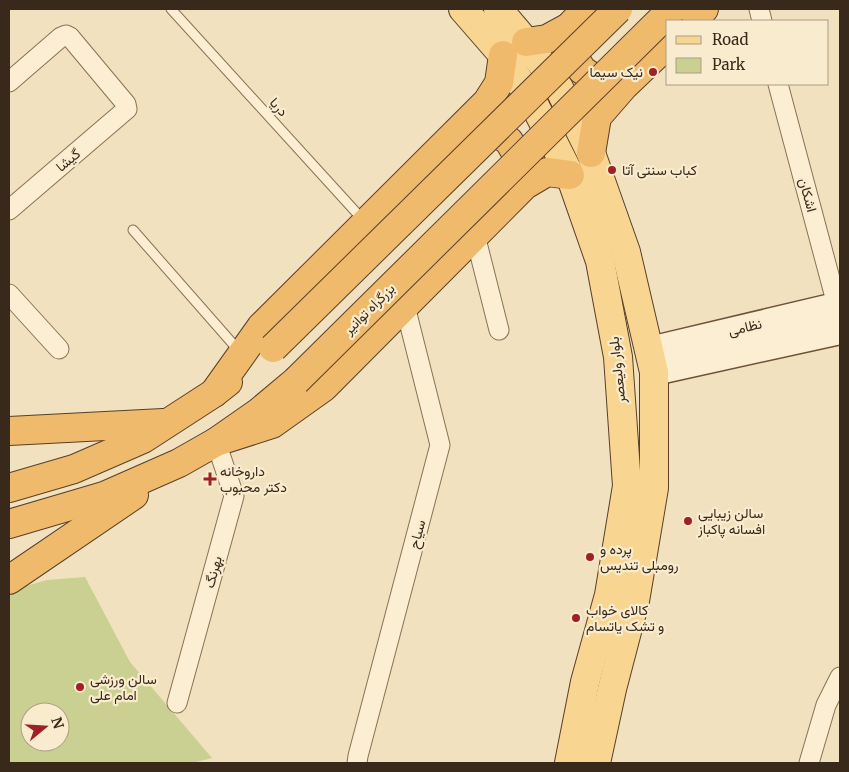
<svg xmlns="http://www.w3.org/2000/svg" width="849" height="772" viewBox="0 0 849 772" font-family="Merriweather,Vazirmatn,serif">
<style>
.green{fill:#cad092;fill-rule:evenodd}
.lines{fill:none;stroke-linecap:round;stroke-linejoin:round}
.service-casing{stroke:#8b7155;stroke-width:11}
.minor-casing{stroke:#8b7155;stroke-width:21}
.secondary-casing{stroke:#6d5239;stroke-width:29}
.primary-casing{stroke:#583f2a;stroke-width:30}
.trunk-casing{stroke:#583f2a;stroke-width:30}
.service{stroke:#fbeed2;stroke-width:9}
.minor{stroke:#fbeed2;stroke-width:19}
.secondary{stroke:#fbeed2;stroke-width:26}
.primary{stroke:#f8d692;stroke-width:28}
.trunk{stroke:#f0ba6c;stroke-width:28}
.trunk-bridge-casing{stroke:#583f2a;stroke-width:30;stroke-linecap:butt}
.trunk-bridge{stroke:#f0ba6c;stroke-width:28}
.poi-dot{fill:#9f2125;stroke:#f8ebce;stroke-width:2}
.labels{text-anchor:middle;dominant-baseline:central;stroke-width:4.5;stroke-linejoin:round;paint-order:stroke}
.poi-label{font-size:14px;fill:#39291b;stroke:#f8ebce;text-anchor:start}
.street-label{font-size:14px;fill:#39291b;stroke:#f8ebce}
</style>
<rect width="100%" height="100%" fill="#f1e1be"/>
<!-- green -->
<path class="green" d="M85,577L130,662L212,758L192,763H9V595L22,587L47,580ZM30,712H60V742H30Z"/>
<g class="lines">
<defs>
<g id="service">
<polyline points="171,9 364,221"/>
<polyline points="133,230 240,352"/>
</g>
<g id="minor">
<polyline points="759,9 762,21"/>
<polyline points="9,82 61,37 66,35 70,37 126,104 127,109 9,210"/>
<polyline points="778,84 840,316"/>
<polyline points="475,235 499,330"/>
<polyline points="9,294 59,349"/>
<polyline points="177,703 234,496 216,442"/>
<polyline points="357,763 358,756 440,445 405,306"/>
<polyline points="809,763 826,705 840,677"/>
</g>
<g id="secondary">
<polyline points="650,350 840,305"/>
<polyline points="654,372 840,331"/>
</g>
<g id="primary">
<polyline points="463,9 503,55 536,108 570,175 600,261 618,357 627,486 609,595 585,682 569,763"/>
<polyline points="498,9 526,42 559,88 591,153 626,252 654,372 654,488 635,601 612,689 596,763"/>
</g>
<g id="trunk">
<polyline points="691,21 704,9"/>
<polyline points="569,27 570,50 582,70 601,83 622,87"/>
<polyline points="526,42 547,39 569,27 586,9"/>
<polyline points="472,124 489,128 509,141 521,162 524,181"/>
<polyline points="591,153 597,117 623,87 668,44"/>
<polyline points="214,393 261,327 487,102 499,83 503,55"/>
<polyline points="9,431 163,423"/>
<polyline points="216,442 272,424 324,387 525,185 547,172 570,175"/>
<polyline points="9,488 74,469 143,439 214,393 228,382"/>
<polyline points="9,524 104,496 179,463 216,442 259,412 296,381"/>
<polyline points="9,580 134,495"/>
</g>
</defs>
<!-- service casing -->
<use href="#service" class="service-casing"/>
<!-- minor casing -->
<use href="#minor" class="minor-casing"/>
<!-- secondary casing -->
<use href="#secondary" class="secondary-casing"/>
<!-- primary casing -->
<use href="#primary" class="primary-casing"/>
<!-- trunk casing -->
<use href="#trunk" class="trunk-casing"/>
<!-- service -->
<use href="#service" class="service"/>
<!-- minor -->
<use href="#minor" class="minor"/>
<!-- secondary -->
<use href="#secondary" class="secondary"/>
<!-- primary -->
<use href="#primary" class="primary"/>
<!-- trunk -->
<use href="#trunk" class="trunk"/>
<defs>
<g id="trunk-bridge">
<polyline points="273,348 618,9"/>
<polyline points="296,381 672,9"/>
</g>
</defs>
<!-- trunk-bridge casing -->
<use href="#trunk-bridge" class="trunk-bridge-casing"/>
<!-- trunk-bridge -->
<use href="#trunk-bridge" class="trunk-bridge"/>
</g>
<!-- markers -->
<g class="poi-dot">
<circle cx="653" cy="72" r="5"/>
<circle cx="612" cy="170" r="5"/>
<path d="M207.5 471.5h5v5h5v5h-5v5h-5v-5h-5v-5h5z"/>
<circle cx="688" cy="521" r="5"/>
<circle cx="590" cy="557" r="5"/>
<circle cx="576" cy="618" r="5"/>
<circle cx="80" cy="687" r="5"/>
</g>
<g class="labels">
<!-- poi labels -->
<g class="poi-label">
<text x="643" y="72" text-anchor="end">نیک سیما</text>
<text x="622" y="170">کباب سنتی آتا</text>
<text x="220" y="471">داروخانه<tspan x="220" dy="16">دکتر محبوب</tspan></text>
<text x="698" y="513">سالن زیبایی<tspan x="698" dy="16">افسانه پاکباز</tspan></text>
<text x="600" y="549">پرده و<tspan x="600" dy="16">رومبلی تندیس</tspan></text>
<text x="586" y="610">کالای خواب<tspan x="586" dy="16">و تشک یاتسام</tspan></text>
<text x="90" y="679">سالن ورزشی<tspan x="90" dy="16">امام علی</tspan></text>
</g>
<!-- street labels -->
<g class="street-label">
<text transform="translate(279 107) rotate(48)">دریا</text>
<text transform="translate(68 160) rotate(-40)">گیشا</text>
<text transform="translate(808 195) rotate(75)">اشکان</text>
<text transform="translate(369 309) rotate(-45)">بزرگراه توانیر</text>
<text transform="translate(745 327) rotate(-13)">نظامی</text>
<text transform="translate(617 370) rotate(-96)">بلوار ولیعصر</text>
<text transform="translate(417 534) rotate(-75)">سیاح</text>
<text transform="translate(213 572) rotate(-75)">بهرنگ</text>
</g>
</g>
<!-- border -->
<rect width="849" height="772" fill="none" stroke="#39291b" stroke-width="20"/>
<!-- legend -->
<rect x="666" y="20" width="162" height="65" fill="#f8ebce" stroke="#ac9d86"/>
<rect x="676" y="36" width="25" height="8" fill="#f8d692" stroke="#ac9d86"/>
<text x="712" y="45" font-size="15" fill="#39291b">Road</text>
<rect x="676" y="58" width="25" height="15" fill="#cad092" stroke="#ac9d86"/>
<text x="712" y="70" font-size="15" fill="#39291b">Park</text>
<!-- north arrow -->
<g transform="translate(45 727) rotate(72)"><circle r="24" fill="#f8ebce" stroke="#ac9d86"/>
<path d="M0-4L9 19L0 12L-9 19Z" fill="#9f2125"/>
<text y="-8" font-size="14" font-weight="bold" text-anchor="middle" fill="#39291b">N</text>
</g>
</svg>
